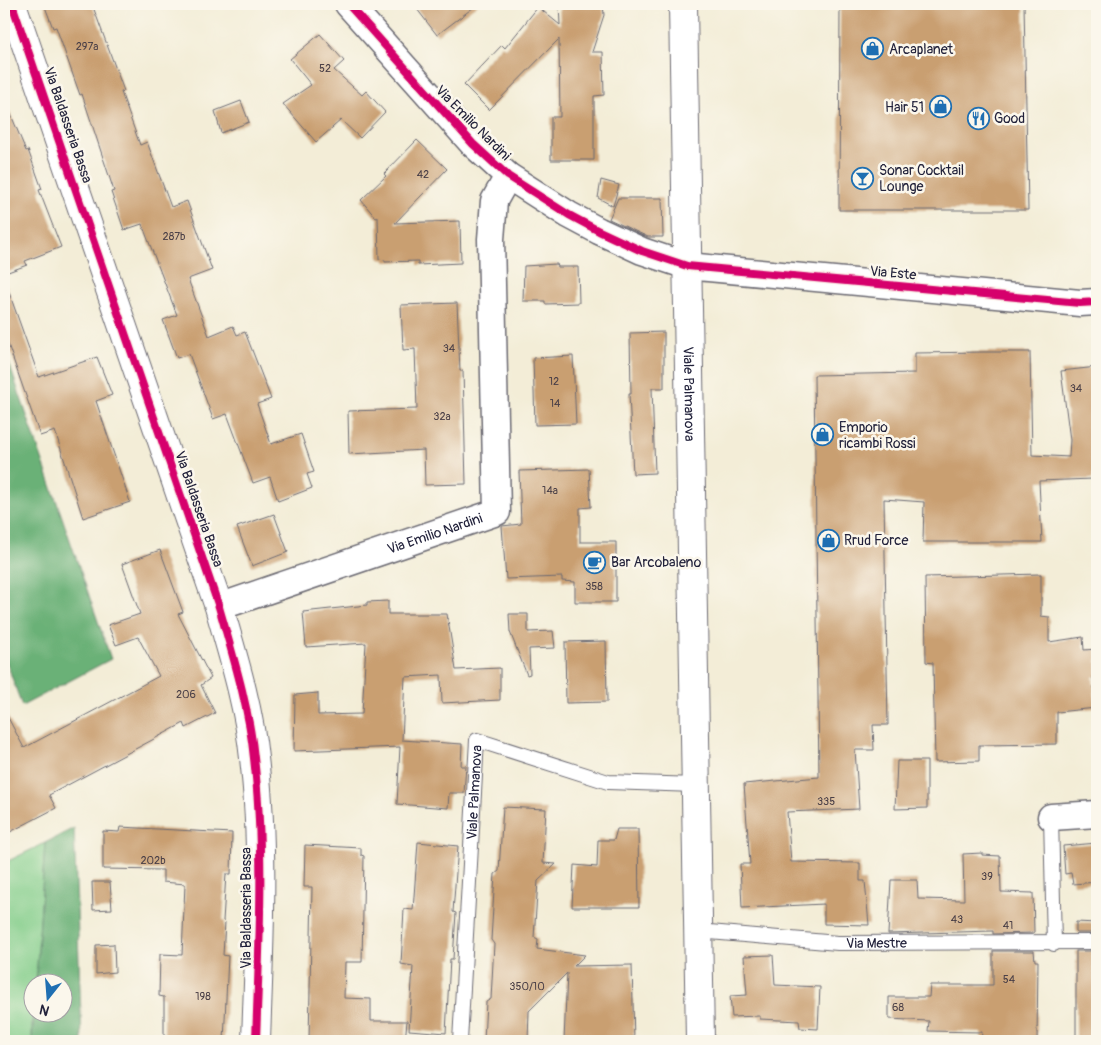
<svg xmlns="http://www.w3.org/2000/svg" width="1101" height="1045" viewBox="0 0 1101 1045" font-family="Pangolin,sans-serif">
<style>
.green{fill:#84ce8b;stroke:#537863}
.forest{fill:#6bb177;stroke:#466a59}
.building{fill:#c99f71}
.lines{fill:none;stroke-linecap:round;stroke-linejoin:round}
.lane-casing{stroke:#6b6972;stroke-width:16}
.street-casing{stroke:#6b6972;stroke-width:29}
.secondary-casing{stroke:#6b6972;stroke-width:30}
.primary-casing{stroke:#6b6972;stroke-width:30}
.lane{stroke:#fff;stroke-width:14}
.street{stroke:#fff;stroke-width:26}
.secondary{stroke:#fff;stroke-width:28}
.primary{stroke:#fff;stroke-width:28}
.cycleway-casing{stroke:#fbf7ec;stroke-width:11}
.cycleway{stroke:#d6006c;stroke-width:8}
.labels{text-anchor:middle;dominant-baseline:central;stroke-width:5;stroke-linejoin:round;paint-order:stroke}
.number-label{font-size:11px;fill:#4c4148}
.poi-label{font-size:14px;fill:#22223b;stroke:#fbf7ec;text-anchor:start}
.street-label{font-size:14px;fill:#22223b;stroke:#fbf7ec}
</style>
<rect width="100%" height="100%" fill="#fbf7ec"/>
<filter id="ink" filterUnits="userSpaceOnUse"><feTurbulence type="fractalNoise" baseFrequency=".02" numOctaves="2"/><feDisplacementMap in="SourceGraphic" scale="10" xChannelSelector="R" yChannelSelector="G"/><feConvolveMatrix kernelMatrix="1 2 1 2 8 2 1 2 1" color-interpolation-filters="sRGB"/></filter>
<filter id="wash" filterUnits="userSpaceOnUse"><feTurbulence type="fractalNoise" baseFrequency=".0096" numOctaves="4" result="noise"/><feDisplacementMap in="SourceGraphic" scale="20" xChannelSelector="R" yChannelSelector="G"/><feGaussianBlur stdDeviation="1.12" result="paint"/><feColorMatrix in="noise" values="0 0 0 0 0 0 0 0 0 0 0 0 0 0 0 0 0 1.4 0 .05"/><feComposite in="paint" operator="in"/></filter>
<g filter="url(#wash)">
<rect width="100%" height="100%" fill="#f3edd7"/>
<!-- green -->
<polygon class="green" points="45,843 36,982 32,982 32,1041 4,1041 4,863"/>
<!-- forest -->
<g class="forest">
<polygon points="4,349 111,659 22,706 4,655"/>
<polygon points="74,828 82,1041 32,1041 34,1013 62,1012 62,982 36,982 45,843"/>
</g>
<g id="blocks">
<!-- building -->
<g class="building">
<polygon points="44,4 92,4 124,91 121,92 140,145 147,142 171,207 187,201 212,270 188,279 209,336 233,326 237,335 245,332 271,399 257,404 271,444 301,434 314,472 307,474 312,488 278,501 270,477 253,483 227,414 213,419 189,354 177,358 163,320 177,315 142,224 124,230 111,192 114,191 82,94 80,95 56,27 53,28"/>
<polygon points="413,4 478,4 437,35"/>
<polygon points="559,4 603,4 604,15 592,52 603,52 604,95 594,96 594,160 551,160 551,117 560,117 559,39 489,110 464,85 502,45 505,48 538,7 560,25"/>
<polygon points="840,4 1024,4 1028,210 839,210"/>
<polygon points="320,34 344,61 334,70 362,95 366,91 385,112 360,138 341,120 316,142 283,104 311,85 290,59"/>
<polygon points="4,98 26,151 28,150 42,189 39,190 61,247 25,261 27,265 8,272 4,261"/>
<polygon points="241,101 249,122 221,133 215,111"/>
<polygon points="417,140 447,169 395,223 460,221 461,263 418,265 418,261 385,262 385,260 379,259 378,217 376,218 361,200 386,176 384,174"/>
<polygon points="601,180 619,185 613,206 598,198"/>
<polygon points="618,198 662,198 663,237 648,237 609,219"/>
<polygon points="557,264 558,267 578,267 579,303 545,304 545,301 523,301 524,266"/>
<polygon points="4,284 6,284 39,377 97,357 112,395 96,401 130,502 83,518 55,431 40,436 4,333"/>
<polygon points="457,303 460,371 463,371 466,484 425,485 424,450 349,454 348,411 417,409 415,349 403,350 401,305"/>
<polygon points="664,332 664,388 652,388 655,473 633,474 629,394 631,394 630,333"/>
<polygon points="983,352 1030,352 1032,455 1069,457 1070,440 1061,371 1097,367 1097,474 1093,475 1093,479 1039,481 1042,542 923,542 924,502 884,499 888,725 873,725 874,750 855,750 859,809 787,812 791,862 860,863 860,881 865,881 869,925 824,924 824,904 742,908 740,864 750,864 744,784 819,777 814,375 915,373 915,353"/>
<polygon points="573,356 576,424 535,425 533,358"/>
<polygon points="589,469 591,507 580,508 580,542 616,542 616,602 575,602 575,582 562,581 562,577 506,579 502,526 521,524 519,471"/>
<polygon points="274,514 288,552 252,566 237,527"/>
<polygon points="160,550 183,612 178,614 211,678 201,685 215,713 186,728 184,723 49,795 56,808 10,832 4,821 4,710 24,748 159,676 138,637 116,645 108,625 140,614 122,564"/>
<polygon points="1041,574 1041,616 1049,617 1049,642 1083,637 1084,650 1097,649 1097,676 1093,677 1096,708 1057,712 1057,744 979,745 979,761 935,762 933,663 926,662 925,577"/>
<polygon points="388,601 388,614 447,614 456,670 500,668 500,700 442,703 441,675 405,677 402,740 462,744 461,766 466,766 464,793 449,793 448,808 397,804 400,747 294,751 295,695 318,693 318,715 362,714 366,643 306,647 303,612 367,605 367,602"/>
<polygon points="509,614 528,614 528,632 553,631 555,648 529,649 530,674 527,675 510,632"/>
<polygon points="606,641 607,702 566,703 565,642"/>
<polygon points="897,761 927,761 927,808 895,809"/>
<polygon points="503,807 546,809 543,863 556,864 538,881 534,937 538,939 537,949 585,955 574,966 632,965 634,1041 564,1041 567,973 529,1011 528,1041 484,1041 486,1002 491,999 494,944 491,940 495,874 499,871"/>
<polygon points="120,827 232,833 231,874 226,874 223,921 225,922 223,955 228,956 224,1041 164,1041 164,997 159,996 160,954 182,955 185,884 163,882 163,870 103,869 103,831 119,832"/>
<polygon points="617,829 638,829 639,907 572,907 574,865 597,867 598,840 614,840"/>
<polygon points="418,842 458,846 453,912 456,913 453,959 450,959 446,1033 409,1030 413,966 401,964 404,909 413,910"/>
<polygon points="1097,843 1097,882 1073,884 1071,873 1065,874 1063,846"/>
<polygon points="305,845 361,848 361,855 364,856 362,962 345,962 344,998 371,999 371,1021 407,1021 405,1041 309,1041 312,887 304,887"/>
<polygon points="982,853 982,855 1000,856 1001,892 1033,893 1034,933 993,934 993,931 888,934 891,880 917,880 918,899 964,900 963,854"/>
<polygon points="92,882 110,882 112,909 93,910"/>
<polygon points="1076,922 1097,923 1097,933 1076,933"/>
<polygon points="114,944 115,972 96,974 96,945"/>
<polygon points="993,951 1034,951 1035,961 1038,961 1037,1041 981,1041 982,1032 928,1031 929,1021 889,1019 889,997 929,997 930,985 993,985"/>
<rect x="1076" y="951" width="21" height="90"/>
<polygon points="773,955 775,985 820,987 818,1029 800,1028 799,1021 760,1019 760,1016 732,1017 730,996 747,995 744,956"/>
</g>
</g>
</g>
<g filter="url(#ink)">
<use href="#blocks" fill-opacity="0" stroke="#6b6972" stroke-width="1"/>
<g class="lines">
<defs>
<g id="lane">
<polyline points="1051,817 1054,944"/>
<path id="s1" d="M698,931L838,943L1097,942"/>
<path id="s2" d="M460,1041L477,740L608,782L695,785"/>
</g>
<g id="street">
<polyline points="348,4 473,144 508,176 569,215 599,231 642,251 687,266 1080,303 1097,302"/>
<path id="s3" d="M219,607L497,512L491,239L494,201L508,176"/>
<polyline points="1051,817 1097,814"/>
</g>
<path id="secondary" d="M12,4L219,607C233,656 249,707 254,758C265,852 259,947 256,1041"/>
<g id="primary">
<path id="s4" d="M683,4L700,1041"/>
</g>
</defs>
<!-- lane casing -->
<use href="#lane" class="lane-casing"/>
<!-- street casing -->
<use href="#street" class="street-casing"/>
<!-- secondary casing -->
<use href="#secondary" class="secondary-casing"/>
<!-- primary casing -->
<use href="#primary" class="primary-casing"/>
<!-- lane -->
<use href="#lane" class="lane"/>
<!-- street -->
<use href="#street" class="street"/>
<!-- secondary -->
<use href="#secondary" class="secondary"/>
<!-- primary -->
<use href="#primary" class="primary"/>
<defs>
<g id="cycleway">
<path d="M12,4L219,607C233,656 249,707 254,758C265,852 259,947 256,1041"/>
<polyline points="348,4 473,144 508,176 569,215 599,231 642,251 687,266 1080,303 1097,302"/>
</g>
</defs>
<!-- cycleway casing -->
<use href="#cycleway" class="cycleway-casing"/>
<!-- cycleway -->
<use href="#cycleway" class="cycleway"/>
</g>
</g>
<!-- icons -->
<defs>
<symbol id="shop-ring" viewBox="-11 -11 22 22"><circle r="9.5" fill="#fbf7ec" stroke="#1f6fb2" stroke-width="1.5"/><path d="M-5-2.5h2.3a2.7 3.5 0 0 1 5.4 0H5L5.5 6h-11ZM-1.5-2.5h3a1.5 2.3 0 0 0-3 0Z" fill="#1f6fb2"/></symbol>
<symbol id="restaurant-ring" viewBox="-11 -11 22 22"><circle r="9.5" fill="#fbf7ec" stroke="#1f6fb2" stroke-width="1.5"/><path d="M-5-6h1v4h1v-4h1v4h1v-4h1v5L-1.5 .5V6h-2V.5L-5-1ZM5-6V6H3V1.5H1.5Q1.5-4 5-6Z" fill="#1f6fb2"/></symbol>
<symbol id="bar-ring" viewBox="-11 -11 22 22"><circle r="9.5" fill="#fbf7ec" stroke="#1f6fb2" stroke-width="1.5"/><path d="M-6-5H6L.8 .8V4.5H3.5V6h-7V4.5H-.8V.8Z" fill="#1f6fb2"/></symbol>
<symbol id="cafe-ring" viewBox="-11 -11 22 22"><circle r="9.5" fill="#fbf7ec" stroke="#1f6fb2" stroke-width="1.5"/><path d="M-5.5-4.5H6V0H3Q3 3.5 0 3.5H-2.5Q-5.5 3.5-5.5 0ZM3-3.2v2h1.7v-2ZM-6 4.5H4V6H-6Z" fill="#1f6fb2"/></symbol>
</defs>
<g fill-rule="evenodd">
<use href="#shop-ring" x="860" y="36" width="25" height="25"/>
<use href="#shop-ring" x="928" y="94" width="25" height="25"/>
<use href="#restaurant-ring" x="966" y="106" width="25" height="25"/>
<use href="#bar-ring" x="850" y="166" width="25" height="25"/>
<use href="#shop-ring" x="810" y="422" width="25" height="25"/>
<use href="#shop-ring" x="816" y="528" width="25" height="25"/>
<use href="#cafe-ring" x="582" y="550" width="25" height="25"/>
</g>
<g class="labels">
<!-- number labels -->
<g class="number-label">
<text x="87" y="46">297a</text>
<text x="325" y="68">52</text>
<text x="423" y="174">42</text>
<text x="174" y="236">287b</text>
<text x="449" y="348">34</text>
<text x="554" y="381">12</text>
<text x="1076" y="388">34</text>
<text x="555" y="403">14</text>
<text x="442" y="416">32a</text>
<text x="550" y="490">14a</text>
<text x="594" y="586">358</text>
<text x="186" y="694">206</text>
<text x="826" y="801">335</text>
<text x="153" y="860">202b</text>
<text x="987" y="876">39</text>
<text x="957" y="919">43</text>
<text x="1008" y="925">41</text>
<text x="1009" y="979">54</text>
<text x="527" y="986">350/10</text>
<text x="203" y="996">198</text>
<text x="898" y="1007">68</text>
</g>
<!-- poi labels -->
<g class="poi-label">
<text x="889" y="49">Arcaplanet</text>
<text x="924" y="107" text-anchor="end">Hair 51</text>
<text x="994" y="118">Good</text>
<text x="879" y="170">Sonar Cocktail<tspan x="879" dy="16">Lounge</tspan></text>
<text x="839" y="427">Emporio<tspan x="839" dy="16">ricambi Rossi</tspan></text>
<text x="844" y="540">Rrud Force</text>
<text x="611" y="562">Bar Arcobaleno</text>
</g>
<!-- street labels -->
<g class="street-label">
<text transform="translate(473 123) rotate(45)">Via Emilio Nardini</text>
<text transform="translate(68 125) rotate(71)">Via Baldasseria Bassa</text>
<text transform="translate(893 273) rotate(5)">Via Este</text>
<text stroke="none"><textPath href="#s4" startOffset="390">Viale Palmanova</textPath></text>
<text transform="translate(199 509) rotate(71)">Via Baldasseria Bassa</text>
<text stroke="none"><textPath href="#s3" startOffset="228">Via Emilio Nardini</textPath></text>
<text stroke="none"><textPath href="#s2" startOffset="249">Viale Palmanova</textPath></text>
<text transform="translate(246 908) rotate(-90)">Via Baldasseria Bassa</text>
<text stroke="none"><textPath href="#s1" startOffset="179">Via Mestre</textPath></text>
</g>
</g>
<!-- margin -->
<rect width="1101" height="1045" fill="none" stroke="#fbf7ec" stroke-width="20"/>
<!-- north arrow -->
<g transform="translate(48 998) rotate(197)"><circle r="24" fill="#fbf7ec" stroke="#a4a2a5"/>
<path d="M0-4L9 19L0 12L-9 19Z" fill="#1f6fb2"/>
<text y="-8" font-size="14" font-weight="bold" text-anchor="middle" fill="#22223b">N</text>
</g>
</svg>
